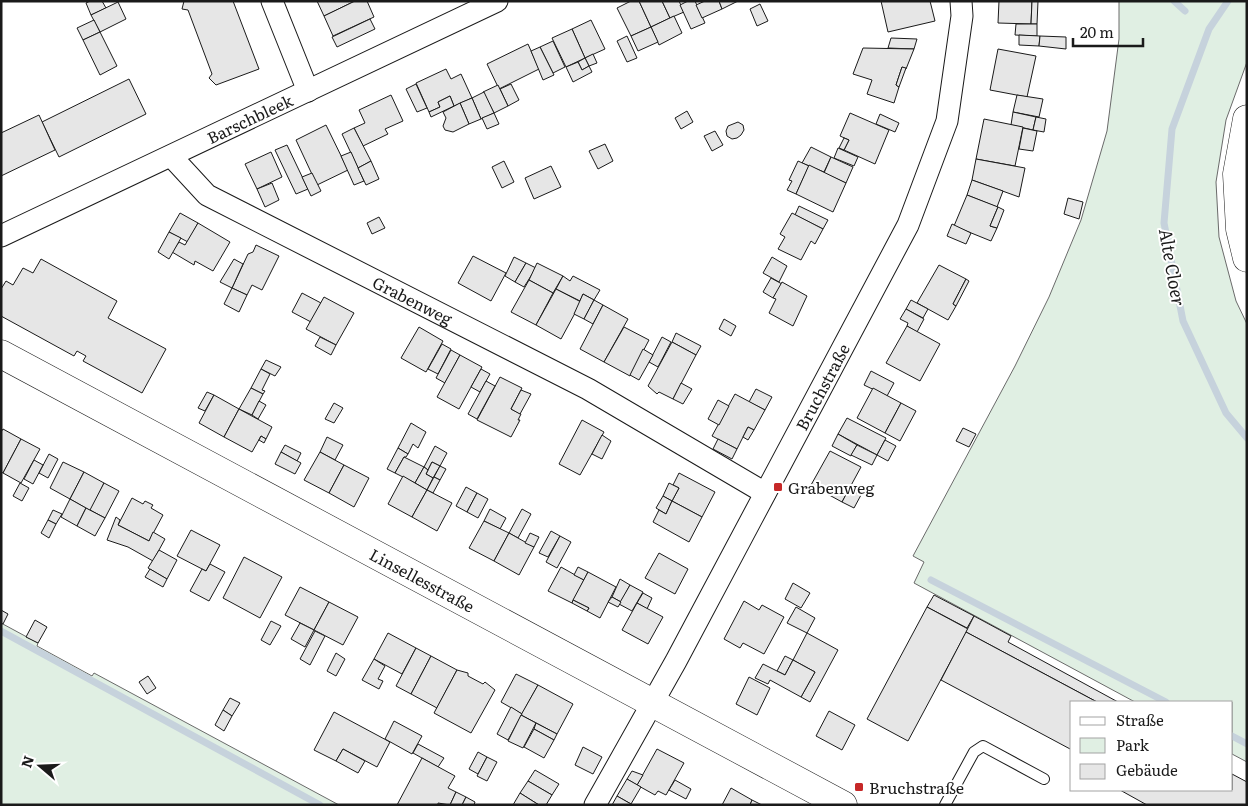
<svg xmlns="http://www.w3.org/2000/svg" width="1248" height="806" viewBox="0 0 1248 806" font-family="Literata,serif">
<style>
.green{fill:#e0efe3;stroke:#6a6a6a}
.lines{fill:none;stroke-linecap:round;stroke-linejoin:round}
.stream{stroke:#c6d2dc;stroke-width:7}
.building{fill:#e6e6e6;stroke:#1a1a1a}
.lane-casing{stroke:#1a1a1a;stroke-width:12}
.street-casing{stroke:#1a1a1a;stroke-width:23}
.secondary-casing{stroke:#1a1a1a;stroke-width:29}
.highway-casing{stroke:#1a1a1a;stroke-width:29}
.lane{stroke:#fff;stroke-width:10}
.street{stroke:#fff;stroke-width:21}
.secondary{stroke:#fff;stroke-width:28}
.highway{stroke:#fff;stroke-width:28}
.poi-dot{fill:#c62828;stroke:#fff;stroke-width:2}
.labels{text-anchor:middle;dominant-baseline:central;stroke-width:4;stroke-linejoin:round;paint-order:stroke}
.street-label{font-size:16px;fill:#1a1a1a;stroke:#fff}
.poi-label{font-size:16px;fill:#1a1a1a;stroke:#fff;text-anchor:start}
.water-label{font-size:18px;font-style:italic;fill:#1a1a1a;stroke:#fff}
</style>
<rect width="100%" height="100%" fill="#fff"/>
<!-- green -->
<g class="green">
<polygon points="1119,1 1247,1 1247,62 1226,120 1216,182 1219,237 1236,301 1247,324 1247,762 1232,754 1232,702 1135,702 914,583 924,562 913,556 1015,366 1049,297 1081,220 1107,131 1119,39"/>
<polygon points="1,623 38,643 37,646 92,676 94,673 339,805 1,805"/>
</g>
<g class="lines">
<!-- stream -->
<g class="stream">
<polyline points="1174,1 1185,11"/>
<polyline points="1228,1 1209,29 1172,129 1164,223 1183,321 1226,413 1247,438"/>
<polyline points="931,580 1166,702"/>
<polyline points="1,631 320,805"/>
<polyline points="1232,736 1247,744"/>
</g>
</g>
<!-- building -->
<g class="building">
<polygon points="90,1 102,1 106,8 91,15 86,3"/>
<polygon points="184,1 233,1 259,69 216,85 209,78 212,74 188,10 182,9"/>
<polygon points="317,1 355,1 324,16"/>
<polygon points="355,1 367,1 374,17 333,36 324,16"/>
<polygon points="631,1 639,1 651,27 631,36 617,8"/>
<polygon points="639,1 662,1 670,18 651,27"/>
<polygon points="662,1 679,1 684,12 670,18"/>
<polygon points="688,1 695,1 705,23 691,29 680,5"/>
<polygon points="705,1 719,1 722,9 702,18 696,5"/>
<polygon points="719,1 738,1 722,9"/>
<polygon points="881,1 930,1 935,21 888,32"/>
<polygon points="999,1 1032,1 1031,24 998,23"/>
<polygon points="1032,1 1038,1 1037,24 1031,24"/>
<polygon points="118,2 126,19 100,32 91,15"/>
<polygon points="760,4 768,21 757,26 750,9"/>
<polygon points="674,16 682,33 659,45 651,27"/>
<polygon points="370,19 375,29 337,47 332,37"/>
<polygon points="94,20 100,32 83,40 77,28"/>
<polygon points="591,20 605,49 585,58 572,29"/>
<polygon points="1016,24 1037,24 1037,36 1015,35"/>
<polygon points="651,27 658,42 638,51 631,36"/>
<polygon points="572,29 585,58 566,67 552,38"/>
<polygon points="100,32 117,66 100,75 83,40"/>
<polygon points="1019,35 1040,36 1039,46 1019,45"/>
<polygon points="627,36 637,58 627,62 617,41"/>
<polygon points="1040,36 1066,37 1066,49 1039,46"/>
<polygon points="891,38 917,39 914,49 888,48"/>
<polygon points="553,41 565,67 553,73 540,47"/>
<polygon points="528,44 539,69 499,89 487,64"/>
<polygon points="540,47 554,75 543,80 531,51"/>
<polygon points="863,48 914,49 906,69 902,67 896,85 899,87 894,103 867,94 872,80 853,74"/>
<polygon points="998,49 1036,56 1027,97 990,90"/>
<polygon points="593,54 597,63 589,66 585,58"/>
<polygon points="585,58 589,66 582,70 578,62"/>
<polygon points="578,62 582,70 589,66 592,72 573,82 566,67"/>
<polygon points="902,67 906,68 899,87 896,85"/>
<polygon points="446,69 451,79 461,74 472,98 454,106 450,96 438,102 440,107 429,112 416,83"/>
<polygon points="129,79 146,114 59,157 42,122"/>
<polygon points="416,84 427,108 417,112 406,89"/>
<polygon points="511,84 519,100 508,106 500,89"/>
<polygon points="498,85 508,106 494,113 483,92"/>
<polygon points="484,92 494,113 481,119 472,98"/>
<polygon points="391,95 403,121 385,129 388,134 363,146 354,128 365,123 359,110"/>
<polygon points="1017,95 1043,99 1039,117 1013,112"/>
<polygon points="450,96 454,106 431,117 429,112 440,107 438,102"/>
<polygon points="472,98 481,119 469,124 460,103"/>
<polygon points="460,103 469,124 453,132 445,130 443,126 446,118 443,112"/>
<polygon points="687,111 693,122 681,129 675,118"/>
<polygon points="1013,112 1036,117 1033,130 1011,125"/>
<polygon points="494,113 499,124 487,129 482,118"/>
<polygon points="850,113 889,130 875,164 844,150 849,140 840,136"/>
<polygon points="880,114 899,123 895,132 876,124"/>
<polygon points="39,115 55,150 1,176 1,133"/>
<polygon points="1036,117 1046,119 1044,132 1033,130"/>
<polygon points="984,119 1023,127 1015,166 976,159"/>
<polygon points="738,122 743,125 744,130 741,135 737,138 732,139 727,136 726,131 728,126"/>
<polygon points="326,125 348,170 317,185 296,140"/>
<polygon points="354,128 371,161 358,168 342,134"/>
<polygon points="1023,128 1037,131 1033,151 1019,149"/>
<polygon points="715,131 723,145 712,151 704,136"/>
<polygon points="844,138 849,140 844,150 839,148"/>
<polygon points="605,144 613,161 598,169 589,151"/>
<polygon points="287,145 308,189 296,194 275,150"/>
<polygon points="811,147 831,157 824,172 802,163"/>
<polygon points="838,148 858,157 854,166 834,158"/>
<polygon points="271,152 282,177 257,189 245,164"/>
<polygon points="351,152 364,181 354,185 341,156"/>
<polygon points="831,157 853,167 846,183 824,173"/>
<polygon points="976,159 1025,168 1019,197 972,180"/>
<polygon points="371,161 379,179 366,185 358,168"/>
<polygon points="504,161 514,182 502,188 492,167"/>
<polygon points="798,161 809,166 796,194 787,190 792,181 789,180"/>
<polygon points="809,165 846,183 833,212 796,194"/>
<polygon points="551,166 561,187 534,199 525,178"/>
<polygon points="312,173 321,191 311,196 302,177"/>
<polygon points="972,180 1003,191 997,207 967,195"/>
<polygon points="272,183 279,200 265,207 257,189"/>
<polygon points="967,195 998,207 990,226 997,228 991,241 954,226"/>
<polygon points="1068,198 1083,202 1079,219 1064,214"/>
<polygon points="799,206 828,220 823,229 795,215"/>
<polygon points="998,207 1004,210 997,228 990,226"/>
<polygon points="180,213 198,223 188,242 169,232"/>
<polygon points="792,213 823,229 815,244 811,241 801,260 778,249 785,237 780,234"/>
<polygon points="379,217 385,228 372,234 367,223"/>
<polygon points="198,223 230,242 213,271 195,261 194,265 172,252 179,242 185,245"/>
<polygon points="952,224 971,233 966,244 947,236"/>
<polygon points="169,232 181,238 169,259 158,252"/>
<polygon points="256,245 279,256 262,290 252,285 247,295 232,288 248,254 253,252"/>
<polygon points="473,256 506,273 491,301 458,283"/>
<polygon points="514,257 526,263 515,282 505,276"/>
<polygon points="772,257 787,266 779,282 763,273"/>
<polygon points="41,259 117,301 108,318 166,349 142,393 83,361 86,356 77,351 74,356 1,316 1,289 6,281 13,285 23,268 33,273"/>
<polygon points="234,259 243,264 232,288 220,282"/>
<polygon points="526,263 536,268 524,287 515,282"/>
<polygon points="537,263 563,276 553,293 529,280"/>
<polygon points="939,265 966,279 953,304 956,306 948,320 917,303"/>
<polygon points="563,276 570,281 573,276 600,290 594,300 583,294 580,301 556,289"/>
<polygon points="771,278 782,284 773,298 763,292"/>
<polygon points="966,279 969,281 956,306 953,304"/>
<polygon points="529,280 553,293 536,325 511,312"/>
<polygon points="782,282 807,296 793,326 769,313 776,299 773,298"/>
<polygon points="232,288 247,295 239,312 224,304"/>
<polygon points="556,289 581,302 561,339 536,325"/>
<polygon points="302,293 321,303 311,322 292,312"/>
<polygon points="583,294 594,300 584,319 574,314"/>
<polygon points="324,297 354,313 336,345 306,329"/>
<polygon points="594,300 603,305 593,324 584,319"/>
<polygon points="911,300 928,309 923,318 906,309"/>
<polygon points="603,305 628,319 604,362 580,349"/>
<polygon points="906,309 924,319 917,332 907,326 908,323 900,319"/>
<polygon points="724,319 736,326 731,336 719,329"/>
<polygon points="907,326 940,344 920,381 886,363"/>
<polygon points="419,327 443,341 426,372 401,358"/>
<polygon points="624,327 649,340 630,376 604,362"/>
<polygon points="676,333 701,346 696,355 672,342"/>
<polygon points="320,337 336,345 331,355 315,346"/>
<polygon points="662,337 671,342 658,367 649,362"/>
<polygon points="672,342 696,355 673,399 659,392 657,394 648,386"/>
<polygon points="442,344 451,349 438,374 428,369"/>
<polygon points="643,349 653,355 639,380 630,375"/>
<polygon points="451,350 460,355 445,383 436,378"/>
<polygon points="460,355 482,367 459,409 437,397"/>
<polygon points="266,360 281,367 275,376 261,369"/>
<polygon points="261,369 270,374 262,390 265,391 263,394 251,388"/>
<polygon points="481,369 490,374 480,392 471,387"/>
<polygon points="871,371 894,383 887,396 864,385"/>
<polygon points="500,377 522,388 511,409 521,414 518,420 520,420 511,437 477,420"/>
<polygon points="486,381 495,386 477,419 468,414"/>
<polygon points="681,383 692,389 683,404 673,399"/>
<polygon points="251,388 263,394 252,415 239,409"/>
<polygon points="873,388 901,403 885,433 857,418"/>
<polygon points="756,389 772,397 765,410 749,402"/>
<polygon points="521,390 531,394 520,414 511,409"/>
<polygon points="207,392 214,395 205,411 198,408"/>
<polygon points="735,394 765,410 754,430 748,427 737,449 712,436"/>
<polygon points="214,395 239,409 224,437 199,423"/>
<polygon points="718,400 729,406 719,425 708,419"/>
<polygon points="259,401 266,405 258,419 252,415"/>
<polygon points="334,403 343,408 334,423 325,419"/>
<polygon points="901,403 916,411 900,441 885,433"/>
<polygon points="239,409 272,427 266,439 261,436 252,452 224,437"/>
<polygon points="847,418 886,438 877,455 838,434"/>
<polygon points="582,420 604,432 580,475 559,464"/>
<polygon points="411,423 426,432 418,448 413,444 408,454 398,448"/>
<polygon points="748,427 754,430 748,440 743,437"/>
<polygon points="963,428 976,434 969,447 956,441"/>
<polygon points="3,429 21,439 3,473 1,472 1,432"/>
<polygon points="838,434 857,445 851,456 832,446"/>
<polygon points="602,435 611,441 602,459 592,454"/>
<polygon points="261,436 266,439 264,443 259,440"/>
<polygon points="327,437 343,445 335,460 320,452"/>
<polygon points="21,439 40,449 21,483 3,473"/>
<polygon points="718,439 737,449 732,459 713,449"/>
<polygon points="885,440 896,446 888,461 877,455"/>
<polygon points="285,445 301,453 297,461 281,452"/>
<polygon points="857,445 877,455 872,465 851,455"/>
<polygon points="435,446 447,453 440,466 432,462 428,470 424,467"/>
<polygon points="398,448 408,454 406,457 404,457 395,473 387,469"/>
<polygon points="830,451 861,467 842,502 811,485"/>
<polygon points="281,452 301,463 295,474 275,464"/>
<polygon points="320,452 344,465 329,493 304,480"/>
<polygon points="49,454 58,459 48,478 39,473"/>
<polygon points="404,457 424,467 415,483 395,473"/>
<polygon points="34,460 43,465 33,484 24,479"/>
<polygon points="63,462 84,472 70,499 50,488"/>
<polygon points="432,462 440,466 433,478 426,474"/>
<polygon points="344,465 369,478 354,507 329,493"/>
<polygon points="440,466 446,469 440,480 434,477"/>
<polygon points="424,467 428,470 426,474 433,478 427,490 415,483"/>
<polygon points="84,472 104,483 91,511 70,499"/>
<polygon points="679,473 715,492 702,517 672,501 679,488 673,485"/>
<polygon points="403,476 427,490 412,517 388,504"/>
<polygon points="434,477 440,480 433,493 427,490"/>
<polygon points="20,483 29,488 22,501 13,496"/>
<polygon points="104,483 119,491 105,518 90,510"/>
<polygon points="669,483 679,488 672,501 663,496"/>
<polygon points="466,487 477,493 467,512 456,506"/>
<polygon points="849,489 861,495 854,508 842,502"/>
<polygon points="427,490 452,503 437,531 412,517"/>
<polygon points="477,493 488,499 478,518 467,512"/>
<polygon points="663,496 672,501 666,514 656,508"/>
<polygon points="132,498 143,504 145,501 153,505 151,508 163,515 149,541 118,525"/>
<polygon points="70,499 86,508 77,526 61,517"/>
<polygon points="672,501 702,517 689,542 653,522 659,510 666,514"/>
<polygon points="86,508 105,518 95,536 77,526"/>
<polygon points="490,509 506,518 500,529 484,521"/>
<polygon points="522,509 531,514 518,538 509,533"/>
<polygon points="53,510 62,514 56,524 48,520"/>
<polygon points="116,517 120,520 118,525 149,541 153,532 165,539 153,561 128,547 107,540"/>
<polygon points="48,520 56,524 49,538 41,533"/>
<polygon points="484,521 509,533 494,561 469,548"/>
<polygon points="191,530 220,545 206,571 177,556"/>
<polygon points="551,531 560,536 548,557 539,553"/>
<polygon points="509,533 534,547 519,575 494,561"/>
<polygon points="530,533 539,537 534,547 525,543"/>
<polygon points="560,536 571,542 557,568 546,562"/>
<polygon points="159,550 177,560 167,579 148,568"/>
<polygon points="659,553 688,569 675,594 645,578"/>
<polygon points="244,557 282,577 260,618 223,598"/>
<polygon points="210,564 225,572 209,601 190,591 202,569 206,571"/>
<polygon points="561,567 584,580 572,603 548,591"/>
<polygon points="578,567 588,572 584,580 574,575"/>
<polygon points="150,569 167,579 163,587 145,577"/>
<polygon points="588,572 616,587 600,618 587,611 589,608 573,600"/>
<polygon points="620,579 630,585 621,602 612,597"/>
<polygon points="793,583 810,593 801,608 785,599"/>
<polygon points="630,585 643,592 632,611 619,604"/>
<polygon points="300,587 329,602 314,630 285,615"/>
<polygon points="643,593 652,598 647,609 637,603"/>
<polygon points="934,595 974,616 967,628 927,607"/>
<polygon points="612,597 621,602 618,607 608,602"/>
<polygon points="573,600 589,608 587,611 572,603"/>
<polygon points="744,601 759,610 762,605 784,617 764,654 743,643 740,648 724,639"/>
<polygon points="329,602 358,617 343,645 314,630"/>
<polygon points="637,603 663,617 648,644 622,630"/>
<polygon points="796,607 815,618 807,633 787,623"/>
<polygon points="927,607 968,629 908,741 867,719"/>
<polygon points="1,610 8,614 3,624 1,623"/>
<polygon points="974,616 1011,636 1008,642 1118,702 1097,702 966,632"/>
<polygon points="35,620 47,627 38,643 26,637"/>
<polygon points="271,621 281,626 270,645 261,640"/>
<polygon points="300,623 314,630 305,647 291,639"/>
<polygon points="315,631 325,636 310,665 300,659"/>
<polygon points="966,632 1097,702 1072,702 1072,750 941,680"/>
<polygon points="388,633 416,648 402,674 374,659"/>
<polygon points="807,633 838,650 810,702 801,697 815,672 793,660"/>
<polygon points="416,648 431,656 411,694 396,686"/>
<polygon points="336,653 345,659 336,676 327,671"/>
<polygon points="431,656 457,670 437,708 411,694"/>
<polygon points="785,656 793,660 785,675 777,671"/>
<polygon points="374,659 385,666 378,679 383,681 379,689 362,680"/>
<polygon points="793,660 815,672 801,697 770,680 768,684 755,678 763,664 785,675"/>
<polygon points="457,670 468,673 468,676 483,684 485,682 495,690 471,733 434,713"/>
<polygon points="516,674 538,685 522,714 501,702"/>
<polygon points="148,676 156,688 147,694 139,682"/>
<polygon points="749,677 770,688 757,715 736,704"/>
<polygon points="538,685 573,704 557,734 521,715"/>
<polygon points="230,698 240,703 232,716 223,710"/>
<polygon points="511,707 522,714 508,740 497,734"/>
<polygon points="223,710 232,716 224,731 215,725"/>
<polygon points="829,711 855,725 842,750 816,736"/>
<polygon points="334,712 390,742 377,767 343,749 336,761 314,750"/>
<polygon points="521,715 536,723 523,748 508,741"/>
<polygon points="394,721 422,736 412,754 385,739"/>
<polygon points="536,723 557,734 554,740 534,729"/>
<polygon points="534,729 554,740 544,758 524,747"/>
<polygon points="418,744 444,758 438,767 413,753"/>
<polygon points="583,747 602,757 593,774 575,765"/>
<polygon points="343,749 365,761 358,773 336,761"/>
<polygon points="657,749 684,763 666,795 658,791 655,795 637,785"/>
<polygon points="478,752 487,757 478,774 469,769"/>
<polygon points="487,757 497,762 487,781 477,776"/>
<polygon points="422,758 455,776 448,788 456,792 450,805 438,803 438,805 397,805"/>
<polygon points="535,770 559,784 552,795 528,781"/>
<polygon points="632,771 643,775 637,785 627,779"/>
<polygon points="1232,774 1247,782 1247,805 1147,805 1120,790 1232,790"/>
<polygon points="627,779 641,787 631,804 617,796"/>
<polygon points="675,780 691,789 686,799 669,790"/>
<polygon points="528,781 552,795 546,805 539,805 520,793"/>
<polygon points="731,788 752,800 750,805 722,805"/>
<polygon points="456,792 466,797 462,805 450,805"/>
<polygon points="520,793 539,805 513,805"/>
<polygon points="617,796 631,804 633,805 612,805"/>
<polygon points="466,797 475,802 474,805 462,805"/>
<polygon points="752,800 762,805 750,805"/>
</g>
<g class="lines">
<defs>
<polyline id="lane" points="945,805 974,752 983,746 1044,779"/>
<g id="street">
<polyline points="272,1 308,91"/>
<path id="s1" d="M171,156L207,195L588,389L765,493"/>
<path id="s2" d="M1,236L497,1"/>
<path id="s3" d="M595,805L676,661L908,225L947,121L962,16L961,1"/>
</g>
<g id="secondary">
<path id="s4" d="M1,354L843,805"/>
</g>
<polyline id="highway" points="1247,119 1237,174 1240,229 1247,258"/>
</defs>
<!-- lane casing -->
<use href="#lane" class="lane-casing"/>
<!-- street casing -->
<use href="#street" class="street-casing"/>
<!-- secondary casing -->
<use href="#secondary" class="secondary-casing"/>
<!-- highway casing -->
<use href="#highway" class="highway-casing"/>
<!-- lane -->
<use href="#lane" class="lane"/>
<!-- street -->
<use href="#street" class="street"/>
<!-- secondary -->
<use href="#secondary" class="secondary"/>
<!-- highway -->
<use href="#highway" class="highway"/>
</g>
<!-- markers -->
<g class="poi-dot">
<rect x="773" y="482" width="10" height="10" rx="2.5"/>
<rect x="854" y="782" width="10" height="10" rx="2.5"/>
</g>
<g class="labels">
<!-- street labels -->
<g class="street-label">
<text stroke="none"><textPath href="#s2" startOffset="275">Barschbleek</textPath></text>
<text stroke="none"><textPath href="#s1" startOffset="284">Grabenweg</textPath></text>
<text stroke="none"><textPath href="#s3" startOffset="476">Bruchstraße</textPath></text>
<text stroke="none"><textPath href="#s4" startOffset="478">Linsellesstraße</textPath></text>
</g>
<!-- poi labels -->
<g class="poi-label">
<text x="788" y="487">Grabenweg</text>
<text x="869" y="787">Bruchstraße</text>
</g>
<!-- water labels -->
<g class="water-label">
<text transform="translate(1173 267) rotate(80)">Alte Cloer</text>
</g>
</g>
<!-- border -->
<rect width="1248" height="806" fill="none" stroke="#1a1a1a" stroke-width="5"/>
<!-- legend -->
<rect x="1070" y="701" width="162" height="90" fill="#ffffff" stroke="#a3a3a3"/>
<rect x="1080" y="717" width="25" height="8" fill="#ffffff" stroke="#a3a3a3"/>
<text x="1116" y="726" font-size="15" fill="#1a1a1a">Straße</text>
<rect x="1080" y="738" width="25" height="15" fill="#e0efe3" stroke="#a3a3a3"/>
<text x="1116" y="751" font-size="15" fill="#1a1a1a">Park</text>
<rect x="1080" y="764" width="25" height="15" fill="#e6e6e6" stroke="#a3a3a3"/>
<text x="1116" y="776" font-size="15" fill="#1a1a1a">Gebäude</text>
<!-- north arrow -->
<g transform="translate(40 766) rotate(289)" stroke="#ffffff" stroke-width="4" paint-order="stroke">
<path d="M0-4L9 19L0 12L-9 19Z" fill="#1a1a1a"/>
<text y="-8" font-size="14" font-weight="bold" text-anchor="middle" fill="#1a1a1a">N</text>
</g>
<!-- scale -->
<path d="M1073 38v8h70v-8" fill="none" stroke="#1a1a1a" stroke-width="2.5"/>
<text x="1080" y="38" font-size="15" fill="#1a1a1a" stroke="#ffffff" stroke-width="4" paint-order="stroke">20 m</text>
</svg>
